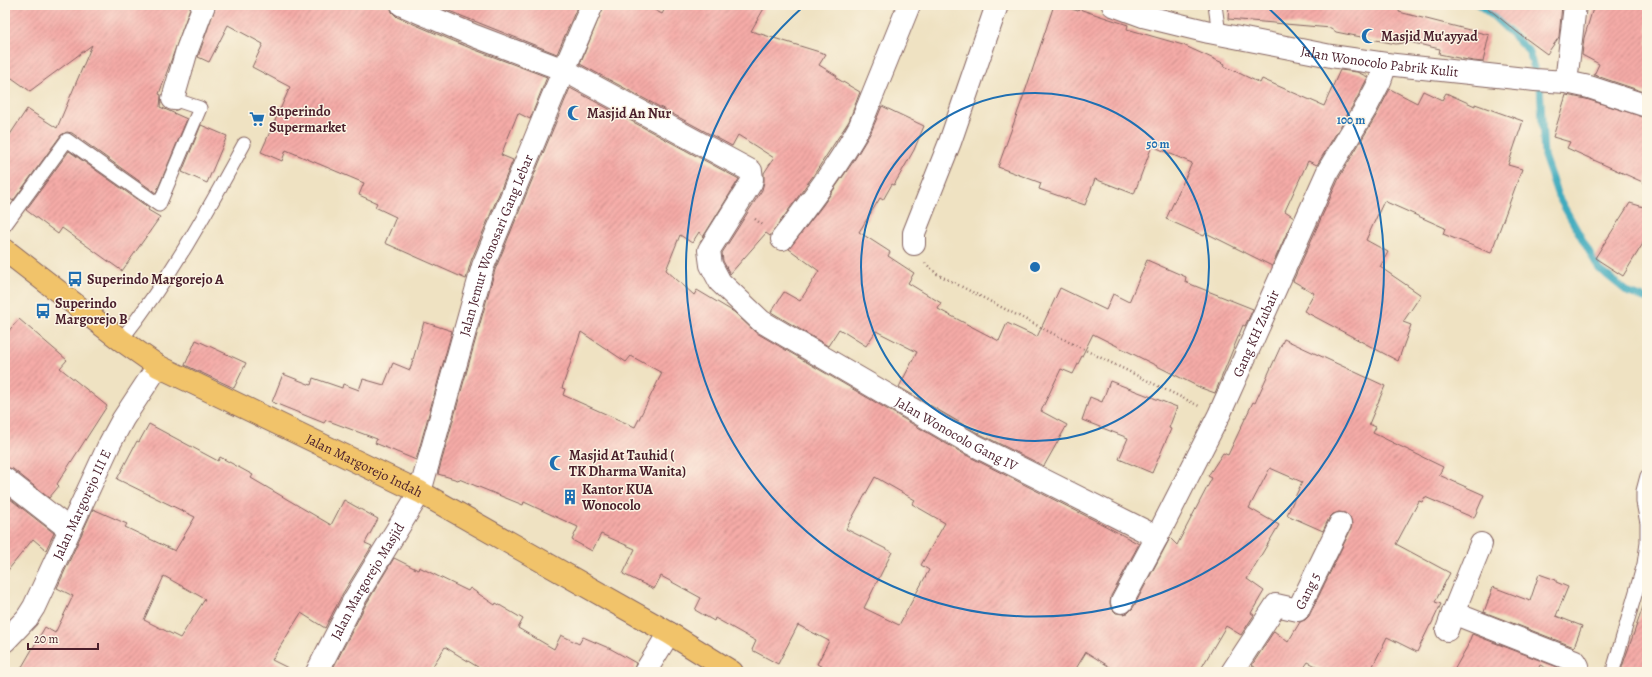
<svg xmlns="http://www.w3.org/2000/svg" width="1652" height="677" viewBox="0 0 1652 677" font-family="Alegreya,serif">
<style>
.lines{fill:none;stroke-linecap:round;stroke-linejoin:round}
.stream{stroke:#3fabbe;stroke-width:7}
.building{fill:url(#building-hatch);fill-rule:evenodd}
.service-casing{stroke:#846360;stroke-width:15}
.minor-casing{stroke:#846360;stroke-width:24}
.primary-casing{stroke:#846360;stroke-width:24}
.path{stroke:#846360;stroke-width:2.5;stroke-dasharray:1 3;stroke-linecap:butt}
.service{stroke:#fff;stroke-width:13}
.minor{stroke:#fff;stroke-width:22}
.primary{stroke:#f1c36a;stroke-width:22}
.ring{fill:none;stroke:#1f6fb2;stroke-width:2}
.labels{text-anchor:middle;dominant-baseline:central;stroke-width:3;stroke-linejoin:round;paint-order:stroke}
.poi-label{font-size:14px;font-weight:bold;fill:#4a1f2b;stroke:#fcf5e5;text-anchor:start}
.street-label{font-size:14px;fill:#4a1f2b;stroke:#fcf5e5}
.centre{fill:#1f6fb2;stroke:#fcf5e5;stroke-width:2}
.ring-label{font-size:12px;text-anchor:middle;font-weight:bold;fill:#1f6fb2;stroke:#fcf5e5;stroke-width:3;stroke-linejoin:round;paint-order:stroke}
</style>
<defs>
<pattern id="building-hatch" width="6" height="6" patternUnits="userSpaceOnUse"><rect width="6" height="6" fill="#f5aba7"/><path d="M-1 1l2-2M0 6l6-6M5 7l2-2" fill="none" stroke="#c88b88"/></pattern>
</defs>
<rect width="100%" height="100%" fill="#fcf5e5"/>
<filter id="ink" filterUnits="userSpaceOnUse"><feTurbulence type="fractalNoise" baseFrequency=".025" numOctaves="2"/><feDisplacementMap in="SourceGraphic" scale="8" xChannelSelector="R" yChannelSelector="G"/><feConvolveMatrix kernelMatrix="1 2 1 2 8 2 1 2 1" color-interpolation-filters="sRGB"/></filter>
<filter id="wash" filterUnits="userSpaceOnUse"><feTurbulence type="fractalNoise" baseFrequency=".012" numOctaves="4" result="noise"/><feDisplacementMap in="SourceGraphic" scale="16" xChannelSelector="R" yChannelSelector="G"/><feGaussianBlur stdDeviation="0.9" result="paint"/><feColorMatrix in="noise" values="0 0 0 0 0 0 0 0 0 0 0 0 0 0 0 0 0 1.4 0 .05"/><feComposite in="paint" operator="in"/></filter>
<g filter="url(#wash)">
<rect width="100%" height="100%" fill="#efe2c2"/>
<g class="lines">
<!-- stream -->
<polyline class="stream" points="1479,5 1494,17 1528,50 1540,85 1544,156 1558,196 1599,269 1629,293 1647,299"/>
</g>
<g id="blocks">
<!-- building -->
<g class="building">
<polygon points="5,5 191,5 159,94 161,95 160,107 187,119 156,193 72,133 67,132 61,135 13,201 5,195 5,142 27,109 57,128 92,45 30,91 5,73"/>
<polygon points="216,5 390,5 392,12 397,17 470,48 547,77 530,119 518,113 501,155 513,160 471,261 466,279 385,243 396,217 375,207 377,203 359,195 364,183 286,150 282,161 261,152 290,87 252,67 263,44 228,25 209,62 198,57"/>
<polygon points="434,5 578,5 557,54"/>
<polygon points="604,5 645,5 662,14 667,5 766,5 751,31 826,54 819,65 837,76 836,78 860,92 849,121 813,176 770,236 766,233 730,274 723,261 722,253 762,190 764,182 764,173 774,158 738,135 732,146 580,64"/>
<polygon points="1054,5 1059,5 1078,11 1079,9 1128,25 1127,29 1183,45 1225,64 1224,66 1260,83 1262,79 1324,106 1340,70 1357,72 1368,77 1355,102 1317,165 1308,161 1285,211 1294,217 1272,266 1206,233 1204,236 1166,219 1192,163 1152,146 1134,194 1095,179 1085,205 1039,189 1041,183 998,167 1026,89"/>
<polygon points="1229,5 1400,5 1399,12 1489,35 1483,62 1473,61 1439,54 1440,49 1409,42 1396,44 1336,32 1331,28 1228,19"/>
<polygon points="1484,5 1562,5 1559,37 1547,54 1517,32"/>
<polygon points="1594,5 1647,5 1647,93 1594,75 1599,64 1582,55 1584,38"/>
<path d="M570,88L739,179L703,237L699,232L692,243L680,235L666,270L694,295L697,290L734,312L755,332L964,454L1098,522L1139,544L1111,596L1110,603L1111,608L1116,613L1123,614L1128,613L1133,608L1170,538L1177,545L1212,478L1208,476L1223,453L1228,455L1253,402L1255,403L1284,339L1385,386L1369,424L1376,427L1373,433L1443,467L1439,475L1484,495L1474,518L1425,497L1422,502L1419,501L1396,544L1450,573L1435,602L1441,604L1431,625H1430L1417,652L1387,637L1370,672H1328L1308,662L1301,672H1261L1252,665L1274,631L1288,642L1300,622L1305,620L1309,616L1351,529L1352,524L1350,517L1345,513L1339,512L1333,514L1329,518L1323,531L1287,515L1302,482L1270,468L1249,508L1279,525L1247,579L1264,591L1251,613L1254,615L1241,635L1226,626L1199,672H1118L1086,652L1074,672H831L817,664L829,641L798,625L778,664L752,650L756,641L715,618L714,621L695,610L701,598L661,576L654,589L623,574L635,549L601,534L592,551L572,540L578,527L524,502L523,505L459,479L458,480L438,474L495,270ZM581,332L626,362L631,356L662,373L635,427L563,395L565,389L562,388ZM875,477L915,500L912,504L945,523L921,565L929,570L899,625L864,608L892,552L846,529Z"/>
<polygon points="1390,89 1417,103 1423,91 1442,100 1446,93 1475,106 1475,104 1523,121 1508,165 1522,169 1491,253 1443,234 1445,228 1384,201 1366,240 1388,252 1380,267 1421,295 1403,322 1411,325 1398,361 1304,311 1314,293 1293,281 1340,176 1377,114"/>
<polygon points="1566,95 1586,99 1647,118 1647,184 1567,148 1570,142 1553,137"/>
<polygon points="882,106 924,126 914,150 894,185 892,184 883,200 880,198 859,232 890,252 888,256 914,273 908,283 941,303 938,309 999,341 1007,323 1037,337 1060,288 1106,310 1113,294 1129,302 1147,260 1186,277 1185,282 1253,309 1245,326 1243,325 1215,393 1201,388 1093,334 1073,374 1061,369 1041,411 1067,425 1044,466 976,432 899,387 917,352 876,331 866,346 839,329 828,346 771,312 784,292 800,301 819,271 789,249 823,205 853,162 871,132"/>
<polygon points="201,125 227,136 207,183 182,172"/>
<polygon points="69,151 149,208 148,210 160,217 122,271 62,228 58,234 26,210"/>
<polygon points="1630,203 1647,208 1647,237 1623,276 1595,258"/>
<polygon points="19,319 67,360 60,368 107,406 57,484 59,486 49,498 13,469 5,467 5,335"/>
<polygon points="424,322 452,331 416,460 375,443 377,439 326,420 324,423 272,402 283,374 311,385 313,378 342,388 343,384 359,390 363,379 384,385 393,363 410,370"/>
<polygon points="196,340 246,363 234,388 185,365"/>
<polygon points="1110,381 1177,407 1169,428 1171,429 1152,473 1119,459 1128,438 1082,420 1090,397 1102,402"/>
<path d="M149,424L218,461L220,457L253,475L251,478L331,525L344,500L378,519L365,543L372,546L343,593L325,628L301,613L272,660L296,672H19L45,627L55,633L73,596L57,588L93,509L127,524L125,527L175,551L195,517L117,479L137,441L139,442ZM164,576L205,599L180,638L144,620Z"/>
<polygon points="5,495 54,533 46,550 33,539 5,574"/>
<polygon points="394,558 418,570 419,567 468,591 470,588 495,605 496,603 523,619 518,628 554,649 561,635 579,644 583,637 611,649 636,663 633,672 486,672 445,647 429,672 331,672 365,606"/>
<polygon points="1539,574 1556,580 1556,582 1568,587 1556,616 1582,626 1574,647 1484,612 1493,587 1530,601"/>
<polygon points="1644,604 1647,605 1647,672 1622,672 1622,667"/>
<polygon points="1472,634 1565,670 1565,672 1555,672 1540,665 1537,672 1453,672 1467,647"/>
</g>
</g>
</g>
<g filter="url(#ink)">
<use href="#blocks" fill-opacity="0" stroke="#846360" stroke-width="1"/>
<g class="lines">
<defs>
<g id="service">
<polyline points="1215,5 1219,34"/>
<polyline points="5,225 67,140 159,205 200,108 173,99"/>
<path d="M121,340C169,280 207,212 244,144"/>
<polyline points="1614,672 1614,667 1644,564 1647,543 1647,523 1643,502 1643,491 1647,476"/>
</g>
<g id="minor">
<path id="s1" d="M402,5L475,36L564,70L751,171L752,179L751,183L709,250L711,265L720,282L761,321L970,443L1157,537"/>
<path id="s2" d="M1113,5L1143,16L1209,32L1331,56L1386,64L1535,80L1566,82L1589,87L1647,106"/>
<polyline points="1566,82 1575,5"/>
<polyline points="173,99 187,50 204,5"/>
<path d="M782,239C810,202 838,166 860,126L909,5"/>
<polyline points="914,244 914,233 950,142 997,5"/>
<polyline points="5,479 69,529"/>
<path id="s3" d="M1122,602L1157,537L1219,415L1328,171L1366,108L1380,81L1386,64"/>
<polyline points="1453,613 1575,661 1578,666 1577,672"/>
<polyline points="1447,630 1453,613 1481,544"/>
<path id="s4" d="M5,641L27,618L34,607L110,443L123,419L158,366"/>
<path id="s5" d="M317,672L354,600L420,492L483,266L552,98L592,5"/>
<polyline points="645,672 669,633"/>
<path id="s6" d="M1232,672L1276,605L1298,610L1340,524"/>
</g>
<g id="primary">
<path id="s7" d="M5,250L121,340L158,366L420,492L669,633L732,672"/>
</g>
</defs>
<!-- service casing -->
<use href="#service" class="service-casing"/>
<!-- minor casing -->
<use href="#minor" class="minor-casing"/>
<!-- primary casing -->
<use href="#primary" class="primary-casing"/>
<!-- path -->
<g class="path">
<polyline points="755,219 764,226"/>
<polyline points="925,263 937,274 1075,345 1199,406"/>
</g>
<!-- service -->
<use href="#service" class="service"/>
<!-- minor -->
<use href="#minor" class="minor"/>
<!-- primary -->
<use href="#primary" class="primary"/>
</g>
</g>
<!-- distance rings -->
<g class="ring">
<circle cx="1035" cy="267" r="174"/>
<path d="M1266 6A349 349 0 1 1 804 6"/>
</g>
<!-- icons -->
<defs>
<symbol id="mosque-bare" viewBox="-9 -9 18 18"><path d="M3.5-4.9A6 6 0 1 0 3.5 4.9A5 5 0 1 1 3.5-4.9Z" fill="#1f6fb2" stroke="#fcf5e5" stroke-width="2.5" paint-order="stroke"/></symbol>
<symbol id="supermarket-bare" viewBox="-9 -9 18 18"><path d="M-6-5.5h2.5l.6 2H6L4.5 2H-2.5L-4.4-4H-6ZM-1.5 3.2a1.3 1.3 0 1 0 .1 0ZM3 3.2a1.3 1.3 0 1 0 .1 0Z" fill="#1f6fb2" stroke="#fcf5e5" stroke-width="2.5" paint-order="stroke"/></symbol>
<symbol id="bus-bare" viewBox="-9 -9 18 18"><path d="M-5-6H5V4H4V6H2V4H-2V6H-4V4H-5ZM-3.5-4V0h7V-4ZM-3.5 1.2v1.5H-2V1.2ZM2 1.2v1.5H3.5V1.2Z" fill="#1f6fb2" stroke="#fcf5e5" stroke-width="2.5" paint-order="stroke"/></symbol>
<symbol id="building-bare" viewBox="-9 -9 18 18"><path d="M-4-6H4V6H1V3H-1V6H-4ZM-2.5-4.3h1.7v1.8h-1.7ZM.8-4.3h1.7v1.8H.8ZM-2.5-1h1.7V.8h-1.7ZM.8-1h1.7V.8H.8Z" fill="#1f6fb2" stroke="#fcf5e5" stroke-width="2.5" paint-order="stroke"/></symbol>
</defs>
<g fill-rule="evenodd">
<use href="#mosque-bare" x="1358" y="25" width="22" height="22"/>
<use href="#mosque-bare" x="564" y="102" width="22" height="22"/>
<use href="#supermarket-bare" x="246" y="108" width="22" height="22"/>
<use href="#bus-bare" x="64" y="268" width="22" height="22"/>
<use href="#bus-bare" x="32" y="300" width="22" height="22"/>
<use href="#mosque-bare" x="546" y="452" width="22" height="22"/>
<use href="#building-bare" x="559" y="486" width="22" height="22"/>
</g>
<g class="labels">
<!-- poi labels -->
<g class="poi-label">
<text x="1381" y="36">Masjid Mu'ayyad</text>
<text x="269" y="111">Superindo<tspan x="269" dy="16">Supermarket</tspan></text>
<text x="587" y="113">Masjid An Nur</text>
<text x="87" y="279">Superindo Margorejo A</text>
<text x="55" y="303">Superindo<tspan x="55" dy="16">Margorejo B</tspan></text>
<text x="569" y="455">Masjid At Tauhid (<tspan x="569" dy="16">TK Dharma Wanita)</tspan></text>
<text x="582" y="489">Kantor KUA<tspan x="582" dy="16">Wonocolo</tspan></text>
</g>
<!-- street labels -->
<g class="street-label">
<text stroke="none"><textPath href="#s2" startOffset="273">Jalan Wonocolo Pabrik Kulit</textPath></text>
<text stroke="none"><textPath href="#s5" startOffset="466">Jalan Jemur Wonosari Gang Lebar</textPath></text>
<text stroke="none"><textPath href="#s3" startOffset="300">Gang KH Zubair</textPath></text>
<text stroke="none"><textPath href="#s1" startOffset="795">Jalan Wonocolo Gang IV</textPath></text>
<text stroke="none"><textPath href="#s7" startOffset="421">Jalan Margorejo Indah</textPath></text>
<text stroke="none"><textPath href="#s4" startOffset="158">Jalan Margorejo III E</textPath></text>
<text stroke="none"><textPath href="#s5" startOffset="104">Jalan Margorejo Masjid</textPath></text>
<text stroke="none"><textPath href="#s6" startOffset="124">Gang 5</textPath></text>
</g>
</g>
<circle cx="1035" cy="267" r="6" class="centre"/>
<g class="ring-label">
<text x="1351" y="124">100 m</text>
<text x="1158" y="148">50 m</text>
</g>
<!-- margin -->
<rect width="1652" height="677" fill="none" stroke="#fcf5e5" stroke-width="20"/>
<!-- scale -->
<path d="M28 643v6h70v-6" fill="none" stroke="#4a1f2b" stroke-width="2"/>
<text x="34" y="643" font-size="12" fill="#4a1f2b" stroke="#fcf5e5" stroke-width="3" paint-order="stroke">20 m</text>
</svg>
